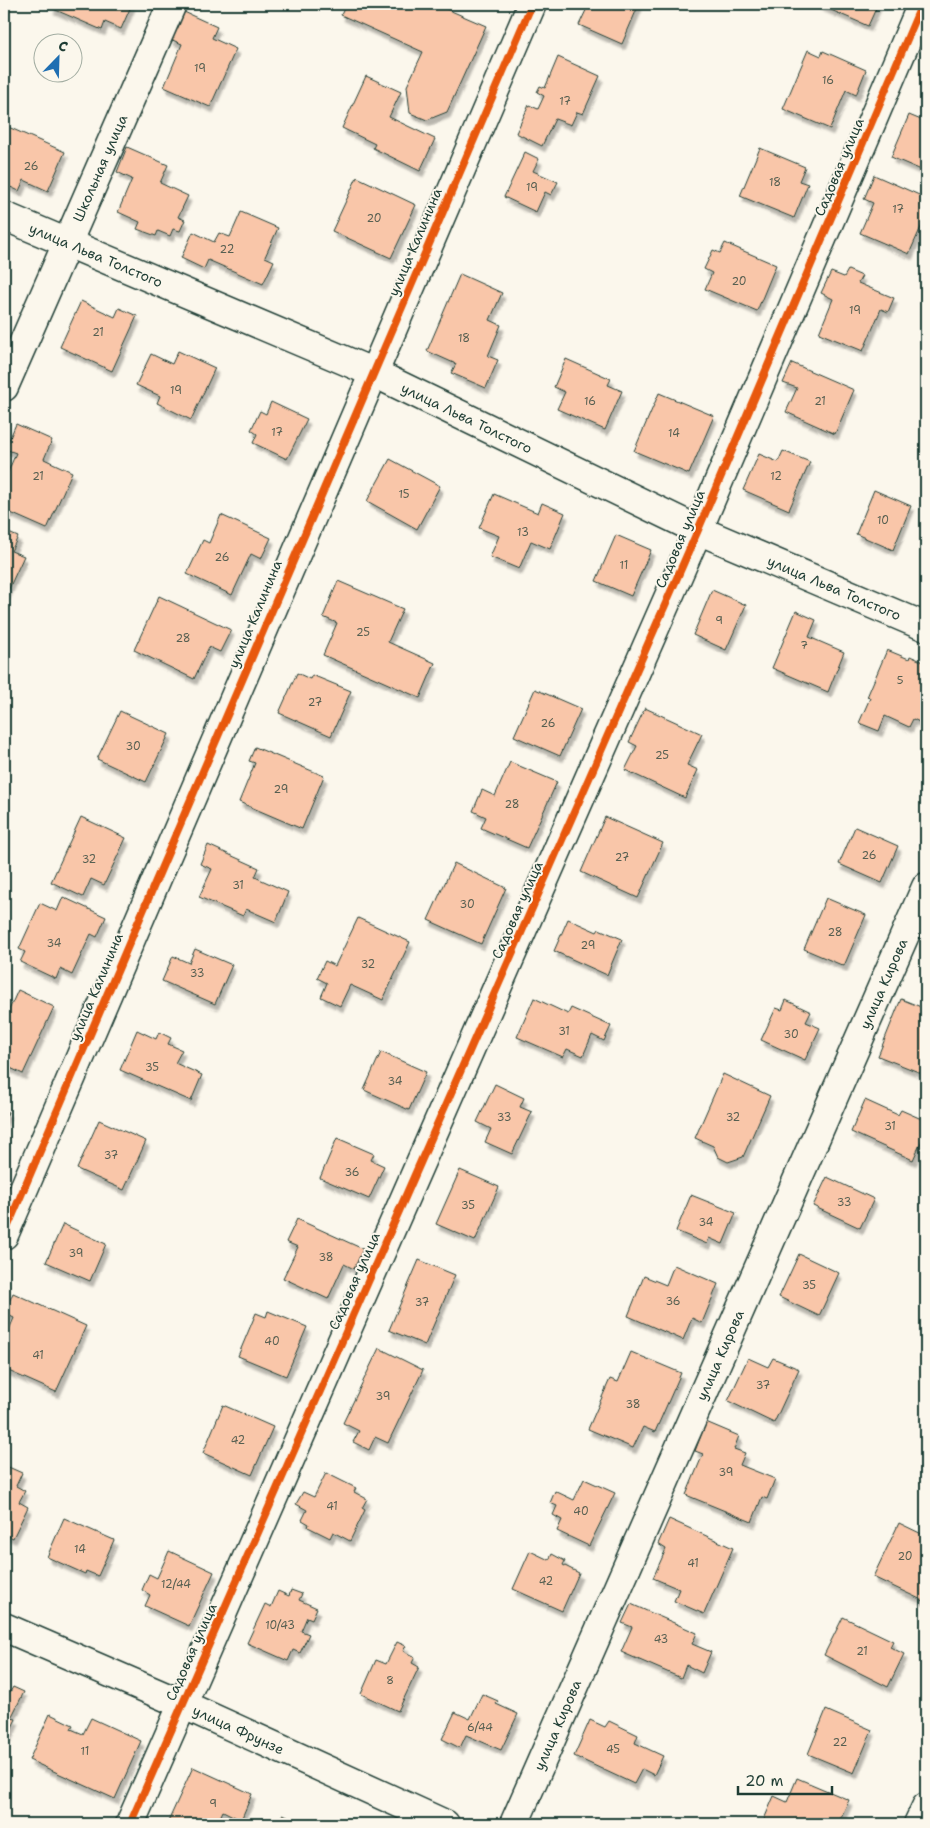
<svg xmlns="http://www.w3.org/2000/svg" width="930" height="1828" viewBox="0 0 930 1828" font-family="'Shantell Sans',sans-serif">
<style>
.building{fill:#f9c6a9;stroke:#1f3d34;filter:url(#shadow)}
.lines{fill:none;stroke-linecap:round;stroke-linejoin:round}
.minor-casing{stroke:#1f3d34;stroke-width:31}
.minor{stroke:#fbf7ec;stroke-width:28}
.cycleway-casing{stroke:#fbf7ec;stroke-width:11}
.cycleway{stroke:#e8590c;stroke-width:8}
.labels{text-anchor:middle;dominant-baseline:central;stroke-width:4;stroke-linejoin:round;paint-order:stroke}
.number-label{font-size:11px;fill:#565f51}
.street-label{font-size:14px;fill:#1f3d34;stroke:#fbf7ec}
</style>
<defs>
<filter id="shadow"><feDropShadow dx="3" dy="5.5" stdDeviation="1" flood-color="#0004"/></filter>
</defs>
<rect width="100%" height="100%" fill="#fbf7ec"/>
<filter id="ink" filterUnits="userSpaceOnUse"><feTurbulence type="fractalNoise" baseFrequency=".02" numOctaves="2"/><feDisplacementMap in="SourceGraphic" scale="10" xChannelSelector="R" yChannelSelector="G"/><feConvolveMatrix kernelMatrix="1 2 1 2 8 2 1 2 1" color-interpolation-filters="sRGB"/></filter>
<g filter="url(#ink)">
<!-- building -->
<g class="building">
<polygon points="53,4 132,4 121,29 105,22 102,30 51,8"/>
<polygon points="346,4 435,4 486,26 447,112 427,120 410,113 407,86 423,52 341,15"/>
<polygon points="589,4 639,4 622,44 579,25"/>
<polygon points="817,4 878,4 868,26"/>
<polygon points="182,11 217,27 212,38 236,49 210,107 164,87 182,44 170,39"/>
<polygon points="808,50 821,56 823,51 866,70 856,95 846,90 830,129 783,109"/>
<polygon points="558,57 600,76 583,114 577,112 571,125 555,119 542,146 516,133 529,105 538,109 544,96 537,92 540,86 545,88"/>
<polygon points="366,76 401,92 389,117 435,139 420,171 373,148 375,144 342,128"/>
<polygon points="909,115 926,122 926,172 891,157"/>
<polygon points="6,126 65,152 48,191 24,180 19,191 4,184"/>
<polygon points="127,147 168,165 160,183 188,196 178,217 185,220 180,231 173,229 170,236 158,231 156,236 137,229 140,222 118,212 132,179 117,172"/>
<polygon points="760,148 805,167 799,181 808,184 794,218 740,196"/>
<polygon points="525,152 539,159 533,171 558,182 551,195 545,192 536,212 504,197"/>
<polygon points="874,175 926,198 926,216 909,254 860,233 873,203 864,199"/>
<polygon points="357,177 416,205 391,258 332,231"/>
<polygon points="241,212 278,228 265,257 274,261 263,284 208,260 204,269 181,258 193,232 214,242 219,233 230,237"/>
<polygon points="725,243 776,265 757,311 705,289 712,273 704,269 713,250 720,253"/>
<polygon points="848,270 862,276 858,283 894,298 888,312 881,309 863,351 819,333 833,299 821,293 831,272 844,277"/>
<polygon points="460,274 502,293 490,320 501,325 488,356 498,360 486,388 451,373 456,364 427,351"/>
<polygon points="81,301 115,317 119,308 137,316 112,371 60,347"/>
<polygon points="178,351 215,368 191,420 157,403 160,396 136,385 151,354 172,364"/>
<polygon points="566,359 611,379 608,385 622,391 605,430 557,409 565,392 554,387"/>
<polygon points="792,363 854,390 835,434 786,412 797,388 783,383"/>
<polygon points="659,393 714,416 689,474 634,451"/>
<polygon points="271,402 307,419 287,459 253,443 257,434 251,430 260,411 266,414"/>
<polygon points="16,424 52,440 44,459 72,472 47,529 4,510 4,481 16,453 5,449"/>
<polygon points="783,451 810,462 789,510 743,490 759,454 778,462"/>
<polygon points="390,459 440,486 417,529 367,501"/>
<polygon points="874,490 911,506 893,550 856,534"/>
<polygon points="494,494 538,513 542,503 565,513 550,549 531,541 519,569 490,557 499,536 479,528"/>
<polygon points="221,515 271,538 261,559 251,554 232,595 187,574 203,540 209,543"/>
<polygon points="4,531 18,537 11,551 24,556 6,595 4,594"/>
<polygon points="616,535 651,550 631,596 596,581"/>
<polygon points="338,581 403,609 388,642 435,663 420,698 323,655 337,623 323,617"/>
<polygon points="712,590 746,605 726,650 693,635"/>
<polygon points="159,596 231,630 220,652 209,647 194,679 134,650"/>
<polygon points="796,611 816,620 809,637 844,652 828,692 772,668"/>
<polygon points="887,650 909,659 910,656 926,663 926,725 913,719 909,727 885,716 879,731 859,723 870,698 867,697"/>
<polygon points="297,673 310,679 312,675 351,691 331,736 279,713"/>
<polygon points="535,689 581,709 560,756 514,736"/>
<polygon points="645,708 702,734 687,765 698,770 685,798 625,770 637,746 629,742"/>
<polygon points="120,711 169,734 146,782 97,759"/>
<polygon points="255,747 324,776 302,829 239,802 255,763 249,761"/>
<polygon points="510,762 557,782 527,848 481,828 486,817 473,811 482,790 495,796"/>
<polygon points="81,817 126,838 104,885 91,879 83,897 51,882"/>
<polygon points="605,817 663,843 638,898 581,872"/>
<polygon points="855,827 898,846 882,883 839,864"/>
<polygon points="208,845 259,868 255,877 288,892 276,922 246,909 243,916 199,897 212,869 200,864"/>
<polygon points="454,863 506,888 481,944 428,920"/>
<polygon points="63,897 106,917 97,937 91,934 72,975 60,969 56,979 20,962 25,952 19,949 40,903 57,911"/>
<polygon points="826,898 866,915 844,966 804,949"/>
<polygon points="358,918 410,942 383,1000 350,985 340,1006 321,997 327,983 317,978 325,961 335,966"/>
<polygon points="568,919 597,932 599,929 622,939 607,975 554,951"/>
<polygon points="195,949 232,965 215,1004 162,981 173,956 189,963"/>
<polygon points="18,990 54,1007 23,1074 4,1065 4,1021"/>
<polygon points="534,998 568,1014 571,1008 611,1026 604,1041 592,1035 583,1056 567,1049 563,1057 517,1037"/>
<polygon points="901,999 926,1009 926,1075 878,1056"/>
<polygon points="786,1000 811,1012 806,1022 820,1028 805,1060 761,1040 776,1008 782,1010"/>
<polygon points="137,1030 156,1039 159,1032 171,1038 168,1044 182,1050 175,1063 202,1075 191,1101 120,1070"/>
<polygon points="381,1052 426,1072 409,1110 364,1090"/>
<polygon points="723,1074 770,1096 743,1157 728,1162 718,1157 713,1146 695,1138"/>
<polygon points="495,1084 524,1098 520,1107 532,1112 512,1154 485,1142 491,1129 477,1122"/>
<polygon points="865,1100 898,1115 901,1110 926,1121 926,1131 913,1160 851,1132"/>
<polygon points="4,1111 8,1112 4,1122"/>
<polygon points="99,1120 146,1141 124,1190 77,1169"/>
<polygon points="337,1138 374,1154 371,1160 384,1166 369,1199 320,1178"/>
<polygon points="460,1170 499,1187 475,1241 436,1224"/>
<polygon points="827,1177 874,1199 860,1228 813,1206"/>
<polygon points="691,1195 736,1213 723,1244 709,1238 707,1244 676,1231"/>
<polygon points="297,1219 363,1249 354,1269 344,1264 328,1299 283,1278 298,1247 286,1242"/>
<polygon points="63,1224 106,1244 90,1281 46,1262"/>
<polygon points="799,1254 839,1273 819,1316 779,1297"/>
<polygon points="419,1260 455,1275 425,1345 389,1330"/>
<polygon points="674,1265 718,1284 702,1323 692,1318 683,1340 628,1316 644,1276 666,1285"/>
<polygon points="13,1293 86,1326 56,1392 4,1369 4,1341 14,1318 4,1313"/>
<polygon points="268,1311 307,1327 286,1376 238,1356 256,1313 266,1317"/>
<polygon points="379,1348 423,1370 388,1443 375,1437 369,1450 353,1442 359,1431 343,1423"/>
<polygon points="631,1352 681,1373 655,1432 643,1427 633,1448 588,1429 610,1379 618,1382"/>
<polygon points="748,1358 768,1367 773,1358 799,1369 774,1423 728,1401"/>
<polygon points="223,1405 273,1427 252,1475 203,1453"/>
<polygon points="706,1422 739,1436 734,1449 745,1453 740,1465 775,1479 767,1499 762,1497 752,1522 686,1495 703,1454 695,1451"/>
<polygon points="4,1465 22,1473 16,1486 25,1491 19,1502 28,1507 13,1538 4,1534"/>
<polygon points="326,1473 356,1488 354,1492 367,1499 362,1508 365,1510 350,1541 333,1532 330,1538 308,1527 309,1524 302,1520 307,1510 296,1504 303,1492 314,1497"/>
<polygon points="584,1479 615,1493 589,1546 557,1531 562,1520 553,1515 557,1506 550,1503 555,1491 574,1500"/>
<polygon points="64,1518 114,1540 98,1576 86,1571 85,1574 47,1557"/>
<polygon points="669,1519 733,1548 704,1614 674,1601 679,1589 653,1578 666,1549 658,1544"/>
<polygon points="899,1523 926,1536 926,1602 873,1577"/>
<polygon points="169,1551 214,1572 189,1626 145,1606 150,1595 142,1590 149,1574 157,1578"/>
<polygon points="530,1551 549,1560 552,1554 565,1561 563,1565 579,1573 562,1611 513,1589"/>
<polygon points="291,1590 302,1594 299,1600 317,1608 312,1619 307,1617 301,1631 309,1634 300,1653 293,1650 288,1661 247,1643 265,1604 271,1607 278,1591 289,1596"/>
<polygon points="631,1604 697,1633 692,1644 711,1652 702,1673 686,1665 681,1678 621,1652 632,1627 622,1623"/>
<polygon points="843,1617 893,1641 890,1647 904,1654 888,1687 824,1655"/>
<polygon points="397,1642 406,1646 403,1651 415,1657 412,1663 419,1667 398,1711 361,1694 376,1660 386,1664"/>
<polygon points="13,1687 24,1692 11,1718 16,1719 5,1742 4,1689 10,1692"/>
<polygon points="482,1694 498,1701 496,1704 518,1714 501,1750 466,1735 460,1748 442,1739 455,1712 470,1719"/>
<polygon points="826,1710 872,1730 854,1773 808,1754"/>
<polygon points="50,1714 73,1725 71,1729 83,1734 91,1718 141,1741 115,1799 29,1760"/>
<polygon points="590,1720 605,1727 609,1721 638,1735 635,1743 663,1756 654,1775 642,1769 634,1784 574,1756"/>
<polygon points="193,1767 252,1794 241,1820 223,1811 217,1824 167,1824"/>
<polygon points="797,1778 849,1800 838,1824 762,1824 774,1796 787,1802"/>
<polygon points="283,1814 305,1824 279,1824"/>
<polygon points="267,1820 277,1824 265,1824"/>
</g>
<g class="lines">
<defs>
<g id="minor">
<path id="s1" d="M4,216L372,372L698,530L926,627"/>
<path id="s2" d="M4,387L172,4"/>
<polyline points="4,1235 532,4"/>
<path id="s3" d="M4,1627L182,1704L445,1824"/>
<polyline points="130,1824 698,530 922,4"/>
<path id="s4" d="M514,1824L926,887"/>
<polyline points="918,1824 926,1807"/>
</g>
</defs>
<!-- minor casing -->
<use href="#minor" class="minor-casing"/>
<!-- minor -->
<use href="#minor" class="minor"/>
<defs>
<g id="cycleway">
<polyline points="4,1235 532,4"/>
<polyline points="130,1824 698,530 922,4"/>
</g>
</defs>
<!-- cycleway casing -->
<use href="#cycleway" class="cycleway-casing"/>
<!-- cycleway -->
<use href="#cycleway" class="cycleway"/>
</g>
</g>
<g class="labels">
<!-- number labels -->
<g class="number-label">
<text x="200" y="68">19</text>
<text x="828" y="80">16</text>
<text x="565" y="101">17</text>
<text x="31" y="166">26</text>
<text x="775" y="182">18</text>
<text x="532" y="187">19</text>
<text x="898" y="209">17</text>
<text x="374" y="218">20</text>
<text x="227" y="249">22</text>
<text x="739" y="281">20</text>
<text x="855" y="310">19</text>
<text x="98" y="332">21</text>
<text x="464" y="338">18</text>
<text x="176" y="390">19</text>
<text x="590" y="401">16</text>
<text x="820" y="401">21</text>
<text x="277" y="432">17</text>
<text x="674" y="433">14</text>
<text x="38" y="476">21</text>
<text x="776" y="476">12</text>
<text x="404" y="494">15</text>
<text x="883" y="520">10</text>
<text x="523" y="532">13</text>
<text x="222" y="557">26</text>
<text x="624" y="565">11</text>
<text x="719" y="620">9</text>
<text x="363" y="632">25</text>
<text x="183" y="638">28</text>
<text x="804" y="645">7</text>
<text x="900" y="680">5</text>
<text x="315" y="702">27</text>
<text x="548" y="723">26</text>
<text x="133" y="746">30</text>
<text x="662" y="755">25</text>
<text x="281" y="789">29</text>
<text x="512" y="804">28</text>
<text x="869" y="855">26</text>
<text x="622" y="857">27</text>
<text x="89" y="859">32</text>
<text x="238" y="885">31</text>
<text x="467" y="904">30</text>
<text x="835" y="932">28</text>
<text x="54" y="943">34</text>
<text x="588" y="945">29</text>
<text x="368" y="964">32</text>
<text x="197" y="973">33</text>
<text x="564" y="1031">31</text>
<text x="791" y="1034">30</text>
<text x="152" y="1067">35</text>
<text x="395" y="1081">34</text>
<text x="504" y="1117">33</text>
<text x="733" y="1117">32</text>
<text x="890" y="1126">31</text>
<text x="111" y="1155">37</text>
<text x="352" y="1172">36</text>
<text x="844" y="1202">33</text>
<text x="468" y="1205">35</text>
<text x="706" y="1222">34</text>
<text x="76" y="1253">39</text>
<text x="326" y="1257">38</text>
<text x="809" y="1285">35</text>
<text x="673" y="1301">36</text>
<text x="422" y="1302">37</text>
<text x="272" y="1341">40</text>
<text x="38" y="1355">41</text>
<text x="763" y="1385">37</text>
<text x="383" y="1396">39</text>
<text x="633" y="1404">38</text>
<text x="238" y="1440">42</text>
<text x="726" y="1472">39</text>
<text x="332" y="1506">41</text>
<text x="581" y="1511">40</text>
<text x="80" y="1549">14</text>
<text x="905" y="1556">20</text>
<text x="693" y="1563">41</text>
<text x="546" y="1581">42</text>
<text x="176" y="1584">12/44</text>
<text x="280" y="1625">10/43</text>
<text x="661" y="1639">43</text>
<text x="862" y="1651">21</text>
<text x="390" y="1680">8</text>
<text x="480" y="1727">6/44</text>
<text x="840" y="1742">22</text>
<text x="613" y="1749">45</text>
<text x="85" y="1751">11</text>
<text x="213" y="1803">9</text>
</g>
<!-- street labels -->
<g class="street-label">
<text transform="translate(839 167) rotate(-67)">Садовая улица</text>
<text stroke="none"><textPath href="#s2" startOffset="239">Школьная улица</textPath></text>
<text transform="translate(415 242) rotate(-67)">улица Калинина</text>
<text stroke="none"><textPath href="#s1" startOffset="100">улица Льва Толстого</textPath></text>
<text stroke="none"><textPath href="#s1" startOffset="505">улица Льва Толстого</textPath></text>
<text transform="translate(680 539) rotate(-67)">Садовая улица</text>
<text stroke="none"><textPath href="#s1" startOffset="910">улица Льва Толстого</textPath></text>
<text transform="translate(255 614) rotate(-67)">улица Калинина</text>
<text transform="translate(517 910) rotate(-66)">Садовая улица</text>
<text stroke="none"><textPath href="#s4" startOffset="918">улица Кирова</textPath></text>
<text transform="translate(96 987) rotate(-67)">улица Калинина</text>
<text transform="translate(354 1281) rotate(-66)">Садовая улица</text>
<text stroke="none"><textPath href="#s4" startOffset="512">улица Кирова</textPath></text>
<text transform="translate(191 1652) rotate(-66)">Садовая улица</text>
<text stroke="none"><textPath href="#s4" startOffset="108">улица Кирова</textPath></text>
<text stroke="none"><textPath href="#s3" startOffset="256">улица Фрунзе</textPath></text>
</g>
</g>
<!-- margin -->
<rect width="930" height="1828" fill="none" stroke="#fbf7ec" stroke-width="20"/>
<rect x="10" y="10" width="910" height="1808" fill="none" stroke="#1f3d34" stroke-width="2" filter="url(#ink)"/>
<!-- north arrow -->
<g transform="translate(58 58) rotate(23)"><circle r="24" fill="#fbf7ec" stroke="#a3ada2"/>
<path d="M0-4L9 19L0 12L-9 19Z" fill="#1f6fb2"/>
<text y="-8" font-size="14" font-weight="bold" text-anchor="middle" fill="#1f3d34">С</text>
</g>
<!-- scale -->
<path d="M738 1786v8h94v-8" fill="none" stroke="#1f3d34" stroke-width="2.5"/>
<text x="745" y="1786" font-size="15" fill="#1f3d34" stroke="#fbf7ec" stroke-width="4" paint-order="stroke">20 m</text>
</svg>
